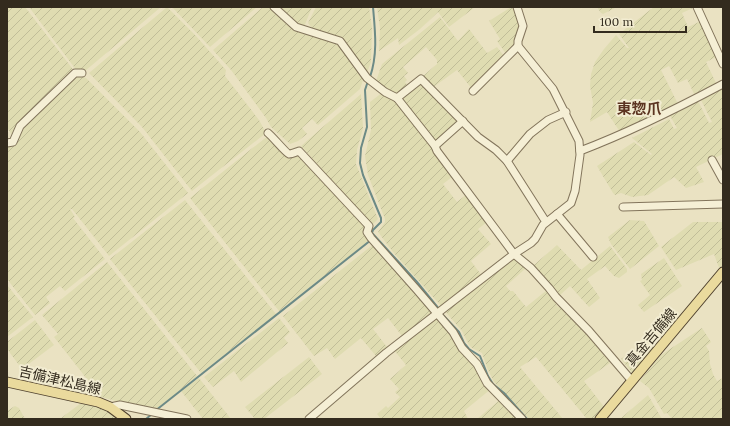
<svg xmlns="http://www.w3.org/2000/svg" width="730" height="426" viewBox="0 0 730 426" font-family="Lora,'Noto Sans JP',serif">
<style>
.farmland{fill:url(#farmland-furrows)}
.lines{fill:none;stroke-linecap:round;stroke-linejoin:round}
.stream{stroke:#6c8a86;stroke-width:2}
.minor-casing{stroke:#82745b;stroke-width:9}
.major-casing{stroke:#50422f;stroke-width:11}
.minor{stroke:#f5efd5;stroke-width:7}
.major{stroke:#eada9d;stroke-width:9}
.labels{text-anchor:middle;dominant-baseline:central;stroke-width:4;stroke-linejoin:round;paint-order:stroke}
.street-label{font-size:14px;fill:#332b1e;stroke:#f2ecd1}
.neighbourhood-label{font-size:15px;font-weight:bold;fill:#5c3421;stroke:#f2ecd1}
</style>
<defs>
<pattern id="farmland-furrows" width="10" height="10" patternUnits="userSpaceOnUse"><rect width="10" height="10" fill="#dfdcb1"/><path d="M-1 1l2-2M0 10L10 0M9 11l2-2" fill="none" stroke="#c0bd98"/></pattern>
</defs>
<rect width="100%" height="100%" fill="#eae2c2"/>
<!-- farmland -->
<g class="farmland">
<polygon points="7,7 25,7 75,72 13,137 7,127"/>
<polygon points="29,7 161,7 85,71 77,71"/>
<polygon points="167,7 196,36 226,70 225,76 259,120 266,133 192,191 142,127 89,73"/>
<polygon points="172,7 257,7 210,47"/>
<polygon points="263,7 272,7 292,25 336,41 364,77 360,89 318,125 312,119 302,128 307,134 298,141 290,144 271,127 266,118 231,70 213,50"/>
<polygon points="276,7 312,7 304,27 301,28"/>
<polygon points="316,7 369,7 372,28 371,62 366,75 346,46 315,32 308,23"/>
<polygon points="377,7 475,7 449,27 438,12 420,29 399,45 398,38 379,51 380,28"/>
<polygon points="511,7 515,7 520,24 515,45 506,54 497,41 500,39 489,21"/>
<polygon points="597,7 617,7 603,14 601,13"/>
<polygon points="654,7 695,7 682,13 688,27 701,21 718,56 706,62 717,85 695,96 687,79 678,83 669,66 661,70 678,104 620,132 607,112 590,122 593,103 590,86 591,74 595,62 604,49 616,35 627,48 629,48 619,34"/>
<polygon points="440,17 458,41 469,29 487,53 497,47 504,56 472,89 457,70 432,88 422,77 437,64 437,60 426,47 403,67 408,73 404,76 407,80 405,82 408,86 398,94 393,93 376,81 382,64"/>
<polygon points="80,75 86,78 140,132 188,193 109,256 72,209 70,209 75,217 73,218 105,259 65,291 60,286 46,297 50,303 35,315 7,279 7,146 21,129 74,77"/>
<polygon points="421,81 459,122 435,143 399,97"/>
<polygon points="723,86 723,154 696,167 704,182 686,188 674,177 648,195 632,197 621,193 615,195 613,193 597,166 634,142 651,155 652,154 632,138 669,119 674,129 677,128 669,114 697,99 709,123 712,122 700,98"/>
<polygon points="383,92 395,99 433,147 452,177 443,184 457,202 466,195 487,222 478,229 491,244 471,261 482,276 442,307 393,252 378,232 385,222 385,219 368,175 365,156 371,130 370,102"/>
<polygon points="361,94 363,128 357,150 356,164 378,219 372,225 301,146"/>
<polygon points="269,135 285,153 298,152 366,223 371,239 279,311 190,198"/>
<polygon points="185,200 276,314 201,373 110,259"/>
<polygon points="630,220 644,221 659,246 630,269 611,244 608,237"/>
<polygon points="693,222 723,222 723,266 719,268 714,254 676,270 661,247"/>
<polygon points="375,243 433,311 402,336 388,318 373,329 387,347 376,356 361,338 335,359 327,348 314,356 283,316"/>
<polygon points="557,245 581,270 610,246 627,269 627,272 619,278 614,276 605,266 587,279 600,298 589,307 570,286 559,296 552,286 533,266"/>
<polygon points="512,258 526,268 506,286 510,291 513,291 526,307 547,290 558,307 560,306 586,332 610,363 584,381 605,408 596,419 587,419 536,357 520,367 563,419 529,419 494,382 488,370 482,353 472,348 469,345 462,331 444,310"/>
<polygon points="664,258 682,286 644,312 638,305 650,295 640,281 642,280 641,274"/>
<polygon points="107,262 197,376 154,411 101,397 54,337 58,334 42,315"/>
<polygon points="7,285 33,317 7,337"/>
<polygon points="436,316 439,318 491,389 464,411 468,419 381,419 377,414 386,406 388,408 400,397 395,392 399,389 390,379 406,365 394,350"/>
<polygon points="279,318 290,332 284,338 288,343 241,382 234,371 213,387 204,377"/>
<polygon points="35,320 54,345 22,369 7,349 7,342"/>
<polygon points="702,328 711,342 706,346 709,351 710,364 713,374 717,381 723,378 723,419 672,419 667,413 664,414 649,388 640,381 661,355"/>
<polygon points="647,340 654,349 633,374 621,359"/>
<polygon points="309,357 322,374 264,419 255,419 245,407"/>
<polygon points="199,378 231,419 203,419 181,391"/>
<polygon points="648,395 662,419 620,419"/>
<polygon points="502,398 519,417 516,419 477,419"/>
<polygon points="81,403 104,409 120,419 60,419"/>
<polygon points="15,406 19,408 25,419 7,419 7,411"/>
</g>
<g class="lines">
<!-- stream -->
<g class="stream">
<path d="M370,77C378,54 375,30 373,7"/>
<polyline points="368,81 365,90 367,127 361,148 360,163 363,175 381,218 381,222 373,230 372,233 417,282 439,309"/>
<polyline points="441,313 459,332 464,343 469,349 480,356 488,376 493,384 504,393 527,419"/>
<polyline points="155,411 371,240"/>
<polyline points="146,419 152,414"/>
</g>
<defs>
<g id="minor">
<polyline points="274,7 296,27 340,41 367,78 385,92 397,98 421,79 478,137 496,150 507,161 546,222"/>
<polyline points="697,7 723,64"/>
<polyline points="473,91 518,46"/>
<polyline points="397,98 435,146"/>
<polyline points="463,121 435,146 437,151 514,254 531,268 549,288 556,297 589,331 632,381"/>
<path d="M268,133C272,136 286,153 289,154C292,154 296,152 299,151L369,226L367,232L371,238L417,290L453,332L462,348L477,364L487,383L522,419"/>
<polyline points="7,143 13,142 20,126 75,73 82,73"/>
<path d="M580,151C630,132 676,109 723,84"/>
<polyline points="712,160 723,180"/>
<polyline points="507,161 530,134 548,120 566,112"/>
<polyline points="623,207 723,204"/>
<polyline points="557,214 593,257"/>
<polyline points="110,407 120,405 187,419"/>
<polyline points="309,419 386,353 514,254 531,243 535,239 543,225 571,203 575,191 580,155 579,141 553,89 518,46 518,41 523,26 517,7"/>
</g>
<g id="major">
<polyline points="7,382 98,402 110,407 126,419"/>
<polyline points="600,419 723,272"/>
</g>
</defs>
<!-- minor casing -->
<use href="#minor" class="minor-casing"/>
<!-- major casing -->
<use href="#major" class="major-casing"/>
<!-- minor -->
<use href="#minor" class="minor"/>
<!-- major -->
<use href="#major" class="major"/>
</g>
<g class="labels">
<!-- street labels -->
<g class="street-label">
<text transform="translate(651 337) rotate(-50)">真金吉備線</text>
<text transform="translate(60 380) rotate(13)">吉備津松島線</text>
</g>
<!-- neighbourhood labels -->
<g class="neighbourhood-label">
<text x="639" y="108">東惣爪</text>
</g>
</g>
<!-- border -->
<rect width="730" height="426" fill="none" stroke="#332b1e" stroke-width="16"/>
<!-- scale -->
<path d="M594 26v6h92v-6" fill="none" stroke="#332b1e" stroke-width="2"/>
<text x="600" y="26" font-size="12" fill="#332b1e" stroke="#f2ecd1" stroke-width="3" paint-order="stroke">100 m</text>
</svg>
